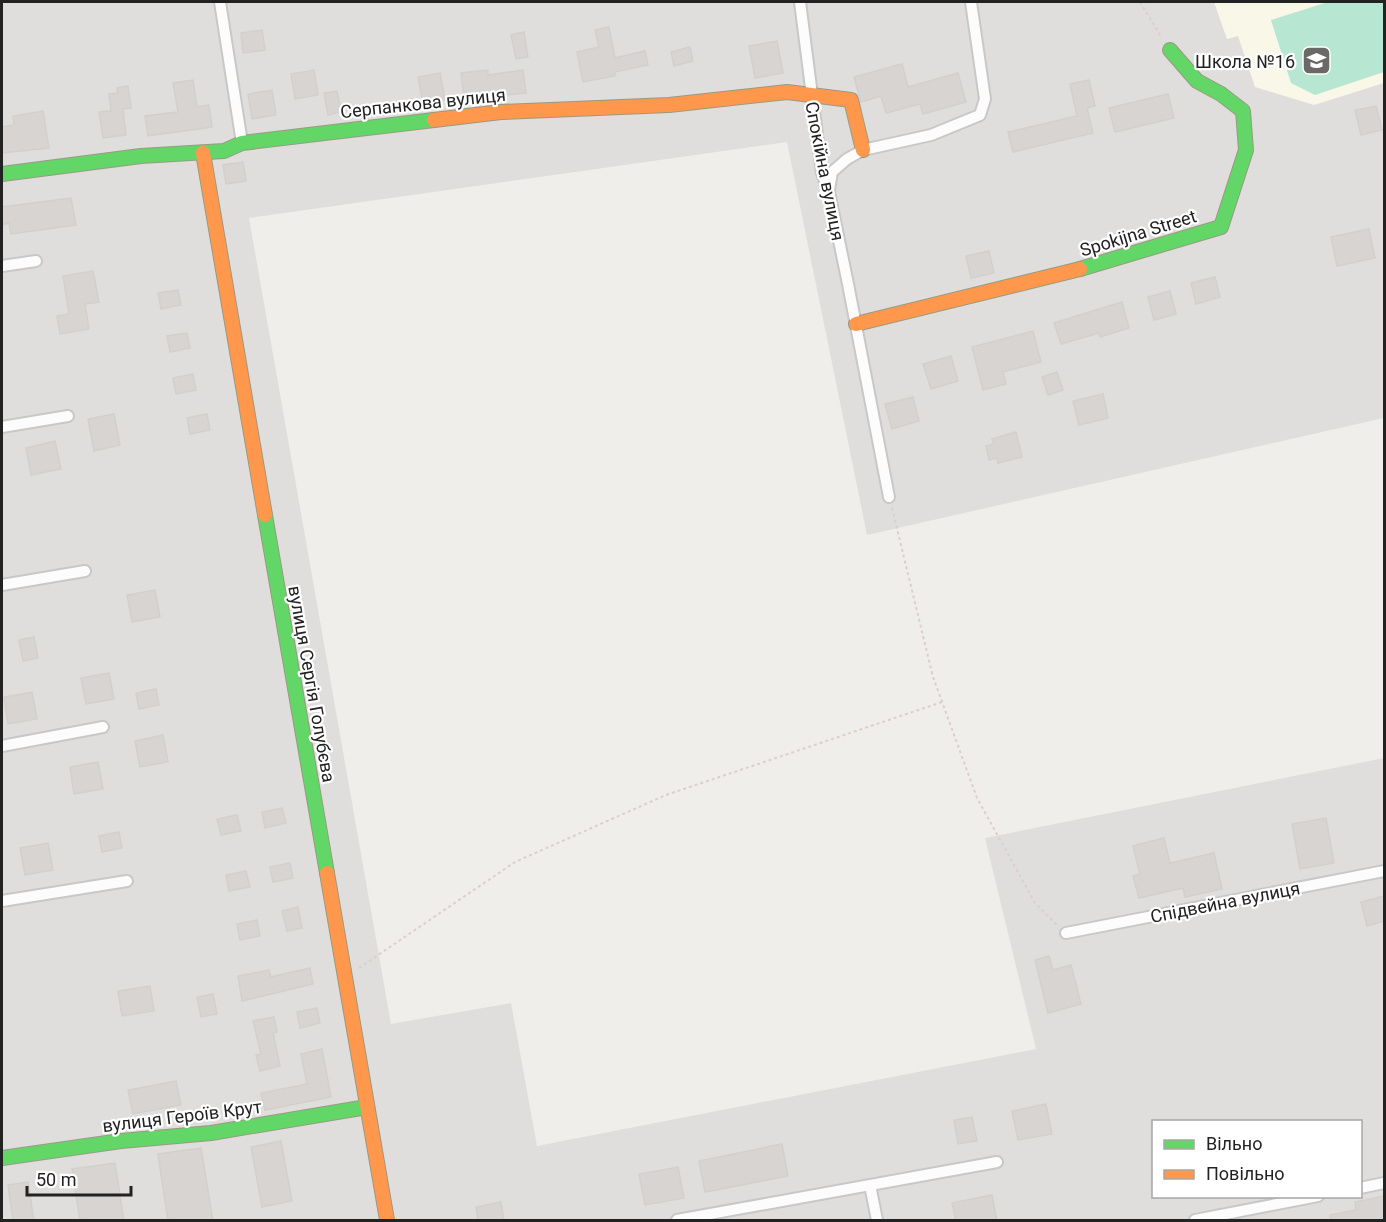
<svg xmlns="http://www.w3.org/2000/svg" width="1386" height="1222" viewBox="0 0 1386 1222" font-family="Roboto,sans-serif">
<style>
.residential{fill:#dfdedc;fill-rule:evenodd}
.education{fill:#f8f7e8}
.pitch{fill:#b7e6d2}
.building{fill:#d7d4d2;stroke:#d3d0cc;stroke-width:1.5}
.lines{fill:none;stroke-linecap:round;stroke-linejoin:round}
.street-casing{stroke:#c9c8c7;stroke-width:14}
.fast-casing{stroke:#999a82;stroke-width:16}
.slow-casing{stroke:#999a82;stroke-width:16}
.path{stroke:#dccecd;stroke-width:2;stroke-dasharray:3 3;stroke-linecap:butt}
.street{stroke:#fdfcfc;stroke-width:10}
.fast{stroke:#63d668;stroke-width:14}
.slow{stroke:#ff974d;stroke-width:14}
.labels{text-anchor:middle;dominant-baseline:central;stroke-width:4.5;stroke-linejoin:round;paint-order:stroke}
.poi-label{font-size:18px;fill:#222;stroke:#fff;text-anchor:end}
.street-label{font-size:18px;fill:#222;stroke:#fff}
</style>
<rect width="100%" height="100%" fill="#f0eeeb"/>
<!-- residential -->
<path class="residential" d="M2,2H1384V418L867,535L787,142L249,218L391,1024L511,1003L537,1146L1036,1049L985,838L1384,758V1220H2ZM1154,1122H1360V1196H1154Z"/>
<!-- education -->
<polygon class="education" points="1214,2 1384,2 1384,83 1314,105 1255,87 1238,36 1227,39"/>
<!-- pitch -->
<polygon class="pitch" points="1328,2 1384,2 1384,72 1315,95 1291,83 1271,20"/>
<!-- building -->
<g class="building">
<polygon points="609,27 615,58 645,51 648,65 615,72 615,76 583,82 577,52 599,47 595,30"/>
<polygon points="262,30 265,50 243,53 241,33"/>
<polygon points="524,32 528,57 516,59 511,35"/>
<polygon points="777,41 783,73 755,78 749,46"/>
<polygon points="690,47 693,61 674,66 671,52"/>
<polygon points="902,64 908,87 958,73 966,102 923,114 920,104 886,113 881,96 861,102 854,77"/>
<polygon points="314,70 318,95 295,99 291,74"/>
<polygon points="488,70 488,75 523,70 526,93 464,99 461,73"/>
<polygon points="440,73 445,100 423,104 418,77"/>
<polygon points="193,80 197,107 209,105 212,127 148,136 145,116 178,112 173,83"/>
<polygon points="1089,80 1095,106 1087,108 1093,133 1013,152 1008,132 1077,116 1070,84"/>
<polygon points="128,86 131,108 123,109 126,135 103,138 99,112 111,111 109,94 118,93 117,88"/>
<polygon points="272,90 276,115 252,119 248,94"/>
<polygon points="337,91 341,112 328,115 324,93"/>
<polygon points="1168,94 1174,118 1115,132 1109,108"/>
<polygon points="1376,106 1382,130 1361,135 1355,110"/>
<polygon points="43,111 49,148 2,153 2,127 14,125 13,116"/>
<polygon points="243,162 246,181 226,184 223,165"/>
<polygon points="71,198 76,225 11,234 9,223 2,225 2,207"/>
<polygon points="1369,229 1375,258 1337,266 1331,237"/>
<polygon points="989,251 994,273 971,278 966,256"/>
<polygon points="93,271 99,302 85,304 89,329 60,334 57,316 69,314 63,276"/>
<polygon points="1215,277 1220,297 1196,304 1191,283"/>
<polygon points="178,290 181,305 161,309 158,293"/>
<polygon points="1170,291 1176,314 1154,320 1148,297"/>
<polygon points="1122,302 1129,328 1100,337 1099,333 1061,344 1054,323"/>
<polygon points="1033,331 1041,362 1003,372 1006,384 983,390 972,347"/>
<polygon points="187,333 190,348 170,352 167,336"/>
<polygon points="951,356 958,381 931,389 923,364"/>
<polygon points="1057,372 1063,390 1048,395 1042,377"/>
<polygon points="193,374 196,390 176,394 173,378"/>
<polygon points="1103,394 1108,418 1079,425 1073,401"/>
<polygon points="913,397 919,421 892,429 885,404"/>
<polygon points="114,414 120,445 94,451 88,419"/>
<polygon points="207,414 210,430 190,434 187,418"/>
<polygon points="1016,432 1022,457 998,463 997,458 989,460 986,446 994,444 992,439"/>
<polygon points="55,441 61,469 31,475 26,448"/>
<polygon points="155,590 160,617 132,622 127,595"/>
<polygon points="34,637 38,658 23,661 19,640"/>
<polygon points="109,673 114,699 86,704 81,678"/>
<polygon points="156,689 159,705 139,709 136,693"/>
<polygon points="32,692 37,719 8,724 4,697"/>
<polygon points="163,735 168,762 140,767 135,741"/>
<polygon points="98,762 103,789 74,794 70,767"/>
<polygon points="282,808 286,823 265,828 262,812"/>
<polygon points="237,815 241,831 221,835 217,819"/>
<polygon points="1326,818 1334,863 1300,869 1292,824"/>
<polygon points="119,832 122,848 102,852 99,836"/>
<polygon points="1164,838 1170,863 1214,853 1222,889 1185,897 1183,888 1139,898 1133,876 1140,874 1133,846"/>
<polygon points="48,843 53,870 25,875 20,848"/>
<polygon points="290,863 293,878 273,882 270,867"/>
<polygon points="246,871 250,887 229,891 226,875"/>
<polygon points="1384,896 1384,921 1367,926 1361,902"/>
<polygon points="298,907 302,928 287,931 282,911"/>
<polygon points="257,920 260,936 240,940 237,924"/>
<polygon points="1049,956 1053,970 1071,965 1081,1004 1048,1013 1035,960"/>
<polygon points="310,968 313,984 242,1001 238,976 269,970 271,977"/>
<polygon points="150,986 154,1011 122,1016 118,991"/>
<polygon points="213,994 217,1014 201,1017 197,997"/>
<polygon points="317,1008 320,1023 300,1028 297,1012"/>
<polygon points="274,1017 277,1032 273,1033 280,1066 260,1071 256,1055 261,1054 253,1021"/>
<polygon points="322,1049 331,1097 265,1110 261,1093 307,1084 301,1054"/>
<polygon points="176,1081 181,1105 133,1114 128,1090"/>
<polygon points="1046,1104 1052,1134 1018,1140 1012,1111"/>
<polygon points="972,1117 977,1141 958,1144 954,1120"/>
<polygon points="281,1141 292,1201 262,1207 251,1147"/>
<polygon points="782,1144 788,1176 705,1192 699,1161"/>
<polygon points="201,1148 213,1221 168,1221 158,1154"/>
<polygon points="115,1163 124,1221 80,1221 72,1169"/>
<polygon points="678,1167 684,1198 645,1205 639,1174"/>
<polygon points="28,1182 34,1221 13,1221 8,1185"/>
<polygon points="992,1195 997,1221 956,1221 952,1203"/>
<polygon points="1384,1196 1384,1221 1331,1221 1330,1215 1356,1210 1355,1202"/>
<polygon points="501,1202 504,1221 478,1221 476,1207"/>
</g>
<g class="lines">
<defs>
<g id="street">
<polyline points="220,2 242,143"/>
<polyline points="800,2 822,173 829,192 848,284 889,497"/>
<polyline points="829,190 832,172 847,159 863,150 931,135 980,115 985,99 971,2"/>
<polyline points="2,266 36,261"/>
<polyline points="2,427 68,416"/>
<polyline points="2,585 85,571"/>
<polyline points="2,746 103,727"/>
<polyline points="2,901 127,881"/>
<polyline points="1066,933 1384,871"/>
<polyline points="870,1185 877,1220"/>
<polyline points="1360,1188 1384,1183"/>
<polyline points="677,1220 997,1162"/>
<polyline points="1195,1220 1318,1196"/>
</g>
<g id="fast">
<polyline points="2,174 141,156 224,151 242,143 434,120"/>
<polyline points="1080,269 1221,227 1246,150 1243,111 1221,94 1197,81 1170,50"/>
<polyline points="265,515 327,873"/>
<polyline points="2,1158 121,1141 211,1133 367,1107"/>
</g>
<g id="slow">
<polyline points="434,120 501,112 669,105 787,92 851,100 863,150"/>
<polyline points="203,153 265,515"/>
<polyline points="856,324 1080,269"/>
<polyline points="327,873 387,1220"/>
</g>
</defs>
<!-- street casing -->
<use href="#street" class="street-casing"/>
<!-- fast casing -->
<use href="#fast" class="fast-casing"/>
<!-- slow casing -->
<use href="#slow" class="slow-casing"/>
<!-- path -->
<g class="path">
<polyline points="1140,2 1162,38"/>
<polyline points="892,508 933,677 977,798 1035,903 1057,925"/>
<polyline points="359,968 515,862 666,795 942,702"/>
</g>
<!-- street -->
<use href="#street" class="street"/>
<!-- fast -->
<use href="#fast" class="fast"/>
<!-- slow -->
<use href="#slow" class="slow"/>
</g>
<!-- icons -->
<defs>
<symbol id="school-square" viewBox="-11 -11 22 22"><rect x="-9" y="-9" width="18" height="18" rx="4" fill="#6a6968" stroke="#fff"/><path d="M0-5L7-2L0 1L-7-2ZM-4 1L0 2.5L4 1V4Q0 6-4 4Z" fill="#fff"/></symbol>
</defs>
<g fill-rule="evenodd">
<use href="#school-square" x="1300" y="44" width="33" height="33"/>
</g>
<g class="labels">
<!-- poi labels -->
<g class="poi-label">
<text x="1295" y="61">Школа №16</text>
</g>
<!-- street labels -->
<g class="street-label">
<text transform="translate(423 103) rotate(-6)">Серпанкова вулиця</text>
<text transform="translate(825 171) rotate(79)">Спокійна вулиця</text>
<text transform="translate(1138 233) rotate(-17)">Spokijna Street</text>
<text transform="translate(312 684) rotate(80)">вулиця Сергія Голубєва</text>
<text transform="translate(1225 902) rotate(-11)">Спідвейна вулиця</text>
<text transform="translate(182 1116) rotate(-7)">вулиця Героїв Крут</text>
</g>
</g>
<!-- border -->
<rect width="1386" height="1222" fill="none" stroke="#222222" stroke-width="6"/>
<!-- legend -->
<rect x="1152" y="1120" width="210" height="78" fill="#ffffff" stroke="#a7a7a7" stroke-width="1.5"/>
<rect x="1164" y="1140" width="30" height="9" fill="#63d668" stroke="#a7a7a7" stroke-width="1.5"/>
<text x="1206" y="1150" font-size="18" fill="#222222">Вільно</text>
<rect x="1164" y="1170" width="30" height="9" fill="#ff974d" stroke="#a7a7a7" stroke-width="1.5"/>
<text x="1206" y="1180" font-size="18" fill="#222222">Повільно</text>
<!-- scale -->
<path d="M27 1186v9h104v-9" fill="none" stroke="#222222" stroke-width="3"/>
<text x="36" y="1186" font-size="18" fill="#222222" stroke="#ffffff" stroke-width="4.5" paint-order="stroke">50 m</text>
</svg>
